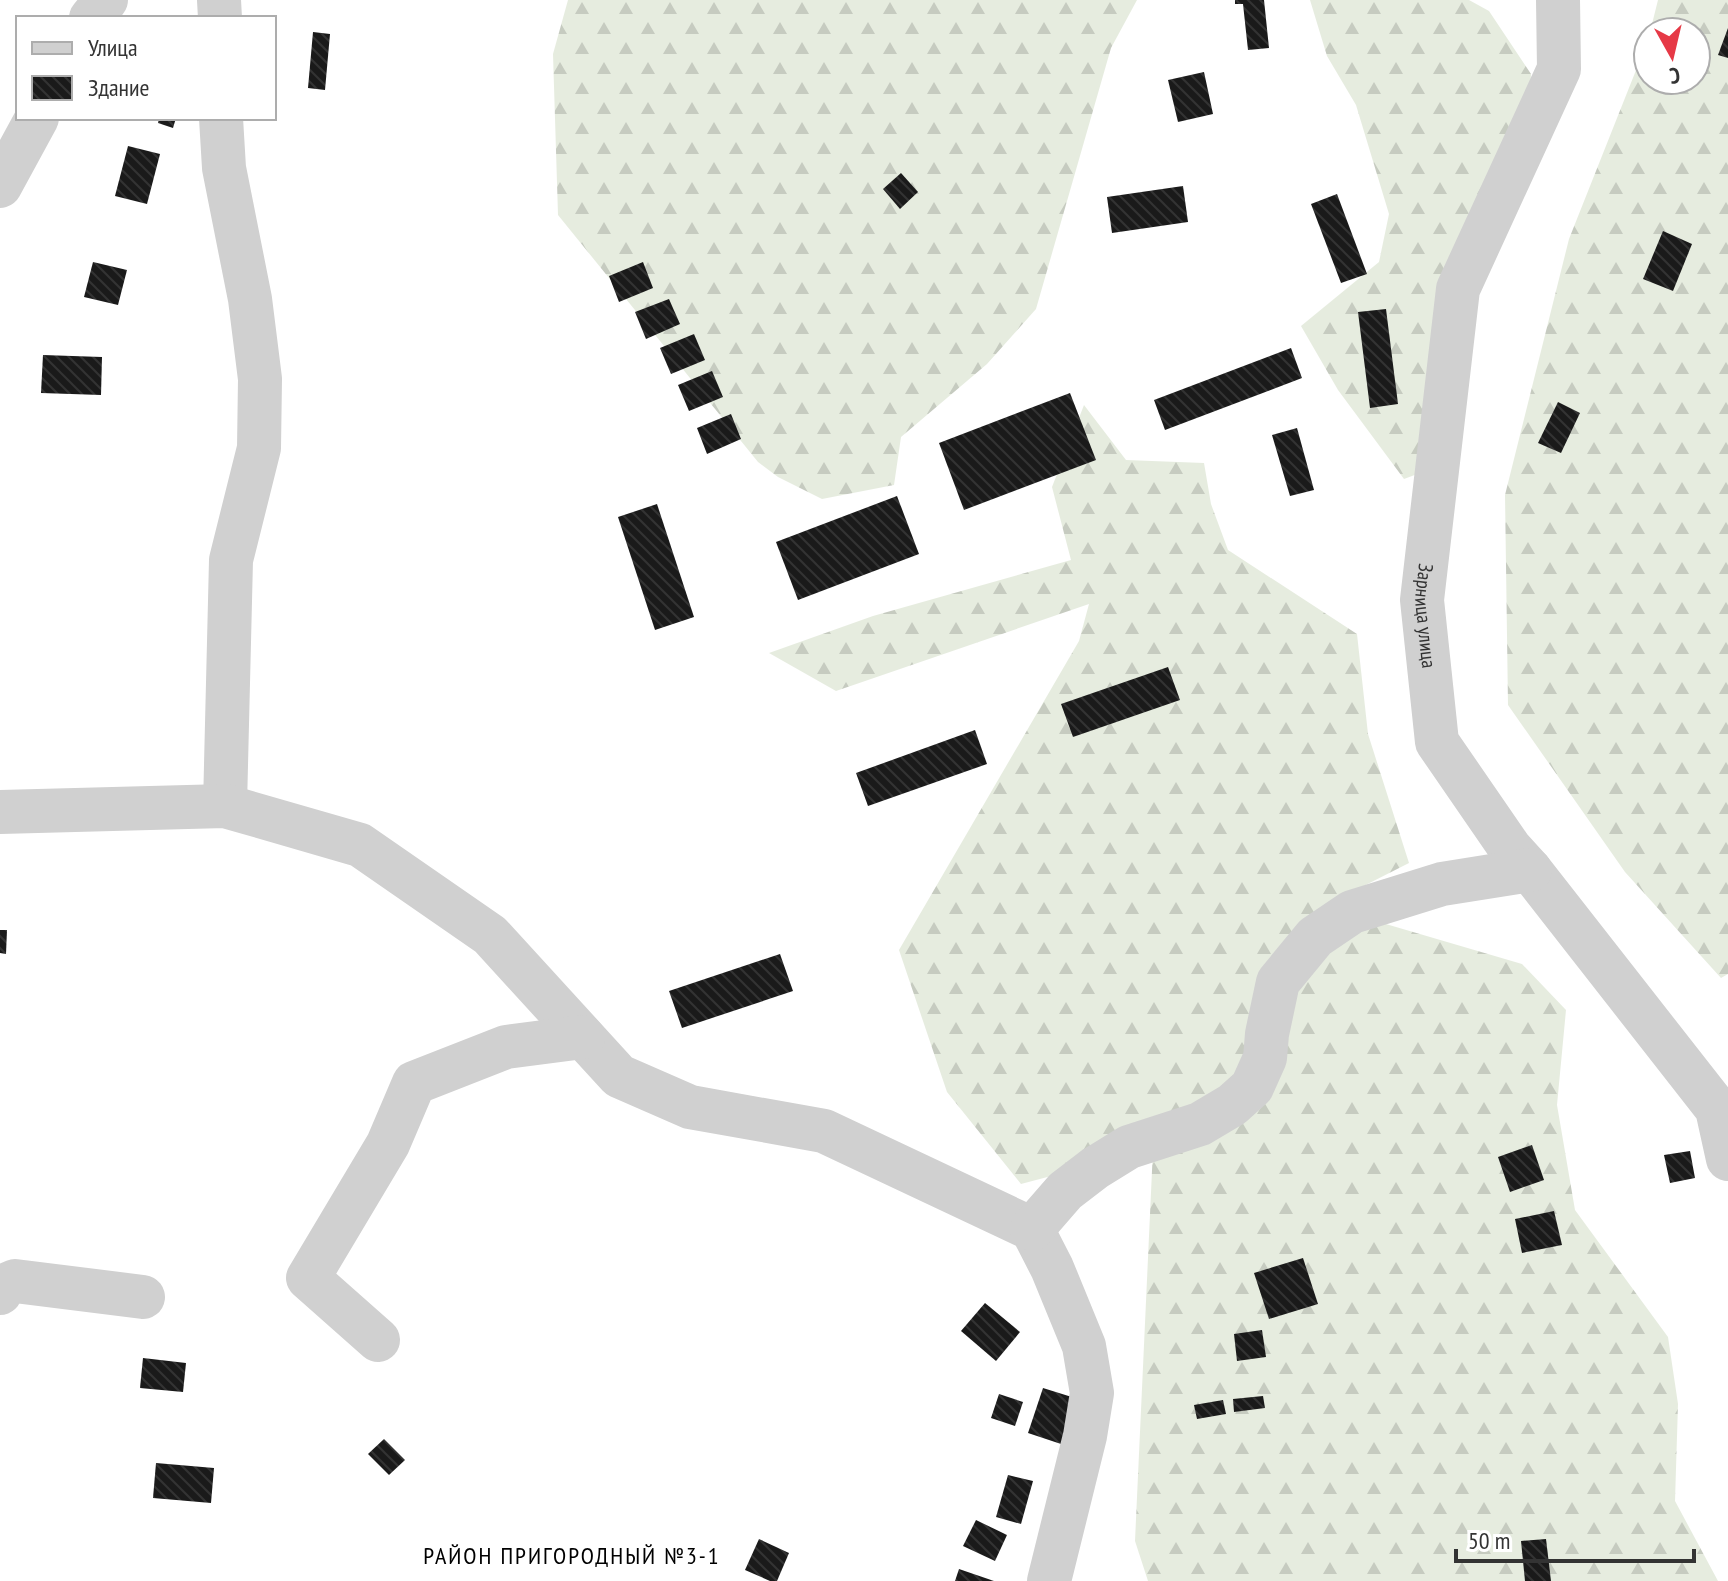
<svg xmlns="http://www.w3.org/2000/svg" width="1728" height="1581" viewBox="0 0 1728 1581" font-family="'PT Sans Narrow',sans-serif">
<style>
.forest{fill:url(#forest-firs)}
.building{fill:url(#building-back-hatch)}
.lines{fill:none;stroke-linecap:round;stroke-linejoin:round}
.minor{stroke:#d0d0d0;stroke-width:44}
.labels{text-anchor:middle;dominant-baseline:central;stroke-width:8;stroke-linejoin:round;paint-order:stroke}
.street-label{font-size:20px;fill:#333;stroke:#fff}
.quarter-label{font-size:24px;letter-spacing:2px;fill:#000;stroke:#fff}
</style>
<defs>
<pattern id="forest-firs" width="22" height="20" patternUnits="userSpaceOnUse" patternTransform="scale(2)"><rect width="22" height="20" fill="#e6ecdf"/><path d="M5 1l3.5 6h-7zM16 11l3.5 6h-7z" fill="#c6cbc0"/></pattern>
<pattern id="building-back-hatch" width="6" height="6" patternUnits="userSpaceOnUse" patternTransform="scale(2)"><rect width="6" height="6" fill="#1a1a1a"/><path d="M-1 5l2 2M0 0l6 6M5-1l2 2" fill="none" stroke="#333"/></pattern>
</defs>
<rect width="100%" height="100%" fill="#fff"/>
<!-- forest -->
<g class="forest">
<polygon points="568,0 1137,0 1111,48 1036,309 987,364 901,437 894,485 822,499 778,477 758,462 558,215 553,54"/>
<polygon points="1310,0 1469,0 1489,11 1531,74 1527,153 1462,340 1420,473 1404,479 1338,390 1301,326 1379,262 1389,214 1356,105 1327,56"/>
<polygon points="1658,0 1728,0 1728,974 1721,978 1625,872 1508,705 1505,495 1569,239 1648,40 1648,80 1696,80 1696,32 1650,32"/>
<polygon points="1084,405 1126,460 1204,463 1211,504 1228,550 1357,634 1368,734 1409,863 1338,899 1379,922 1522,964 1566,1010 1557,1105 1575,1210 1668,1337 1678,1404 1675,1501 1718,1581 1148,1581 1135,1541 1153,1149 1021,1184 947,1092 899,950 1079,641 1089,604 836,691 769,653 873,616 1071,560 1052,487"/>
</g>
<!-- building -->
<g class="building">
<polygon points="1235,0 1264,0 1269,48 1248,50 1243,4 1235,4"/>
<polygon points="1728,28 1728,58 1718,55"/>
<polygon points="313,32 330,34 325,90 308,88"/>
<polygon points="1204,72 1213,114 1178,122 1168,80"/>
<polygon points="159,118 176,118 173,128 158,123"/>
<polygon points="128,146 160,154 147,204 115,196"/>
<polygon points="901,173 918,192 900,209 883,189"/>
<polygon points="1183,186 1188,222 1112,233 1107,197"/>
<polygon points="1337,194 1367,274 1341,283 1311,204"/>
<polygon points="1663,231 1692,244 1673,291 1643,279"/>
<polygon points="93,262 127,270 118,305 84,297"/>
<polygon points="643,262 653,288 619,302 609,276"/>
<polygon points="669,299 680,324 646,339 635,312"/>
<polygon points="1386,309 1398,404 1370,408 1358,312"/>
<polygon points="694,334 705,360 671,374 660,348"/>
<polygon points="1291,348 1302,378 1165,430 1154,400"/>
<polygon points="43,355 102,357 101,395 41,393"/>
<polygon points="712,371 723,397 689,411 678,385"/>
<polygon points="1070,393 1096,460 964,510 939,443"/>
<polygon points="1558,402 1580,413 1561,453 1538,443"/>
<polygon points="731,414 741,439 707,454 697,428"/>
<polygon points="1297,428 1314,490 1290,496 1272,435"/>
<polygon points="897,496 919,554 798,600 776,542"/>
<polygon points="657,504 694,617 655,630 618,517"/>
<polygon points="1168,667 1180,700 1073,737 1061,704"/>
<polygon points="975,730 987,764 868,806 856,773"/>
<polygon points="0,930 7,930 6,954 0,953"/>
<polygon points="780,954 793,991 682,1028 669,991"/>
<polygon points="1532,1145 1544,1180 1510,1192 1498,1157"/>
<polygon points="1690,1151 1695,1178 1670,1183 1664,1155"/>
<polygon points="1554,1211 1562,1245 1522,1253 1515,1219"/>
<polygon points="1303,1258 1318,1304 1269,1319 1254,1273"/>
<polygon points="985,1303 1020,1332 996,1361 961,1331"/>
<polygon points="1262,1330 1266,1357 1237,1361 1234,1334"/>
<polygon points="143,1358 186,1363 183,1392 140,1388"/>
<polygon points="1043,1388 1075,1398 1061,1444 1028,1433"/>
<polygon points="999,1394 1023,1402 1015,1426 991,1418"/>
<polygon points="1263,1396 1265,1408 1234,1412 1233,1399"/>
<polygon points="1223,1400 1226,1414 1197,1419 1194,1405"/>
<polygon points="384,1439 405,1460 389,1475 368,1454"/>
<polygon points="156,1463 214,1468 211,1503 153,1498"/>
<polygon points="1008,1475 1033,1481 1021,1524 996,1517"/>
<polygon points="976,1520 1007,1535 995,1561 963,1546"/>
<polygon points="759,1539 789,1553 777,1581 770,1581 745,1570"/>
<polygon points="1546,1539 1551,1581 1525,1581 1521,1541"/>
<polygon points="959,1569 994,1581 955,1581"/>
</g>
<g class="lines">
<!-- minor -->
<g class="minor">
<polyline points="219,0 220,18"/>
<path id="s1" d="M1558,0L1559,69L1458,289L1422,600L1437,742L1510,848L1530,870L1717,1109L1728,1159"/>
<polyline points="91,18 106,0"/>
<polyline points="221,118 224,168 250,299 260,379 259,448 231,560 225,806"/>
<polyline points="0,186 37,118"/>
<polyline points="0,812 225,806 360,845 490,935 619,1076 690,1107 824,1131 1032,1229 1052,1268 1084,1346 1092,1393 1085,1436 1049,1581"/>
<polyline points="1032,1229 1065,1191 1095,1168 1129,1147 1200,1124 1232,1105 1252,1087 1265,1058 1267,1034 1278,982 1315,937 1352,912 1442,884 1530,870"/>
<polyline points="0,1293 3,1286 15,1281 143,1297"/>
<polyline points="378,1340 308,1278 388,1144 414,1083 506,1047 583,1037"/>
</g>
</g>
<g class="labels">
<!-- street labels -->
<g class="street-label">
<text stroke="none"><textPath href="#s1" startOffset="640">Зарница улица</textPath></text>
</g>
<!-- quarter labels -->
<g class="quarter-label">
<text x="572" y="1555">РАЙОН ПРИГОРОДНЫЙ №3-1</text>
</g>
</g>
<!-- legend -->
<rect x="16" y="16" width="260" height="104" fill="#ffffff" stroke="#adadad" stroke-width="2"/>
<rect x="32" y="42" width="40" height="12" fill="#d0d0d0" stroke="#adadad" stroke-width="2"/>
<text x="88" y="56" font-size="24" fill="#333333">Улица</text>
<rect x="32" y="76" width="40" height="24" fill="url(#building-back-hatch)" stroke="#adadad" stroke-width="2"/>
<text x="88" y="96" font-size="24" fill="#333333">Здание</text>
<!-- north arrow -->
<g transform="translate(1672 56) rotate(172)"><circle r="38" fill="#ffffff" stroke="#adadad" stroke-width="2"/>
<path d="M0-6L14 30L0 20L-14 30Z" fill="#e63946"/>
<text y="-12" font-size="22" font-weight="bold" text-anchor="middle" fill="#333333">С</text>
</g>
<!-- scale -->
<path d="M1456 1549v12h238v-12" fill="none" stroke="#333333" stroke-width="4"/>
<text x="1468" y="1549" font-size="24" fill="#333333" stroke="#ffffff" stroke-width="6" paint-order="stroke">50 m</text>
</svg>
